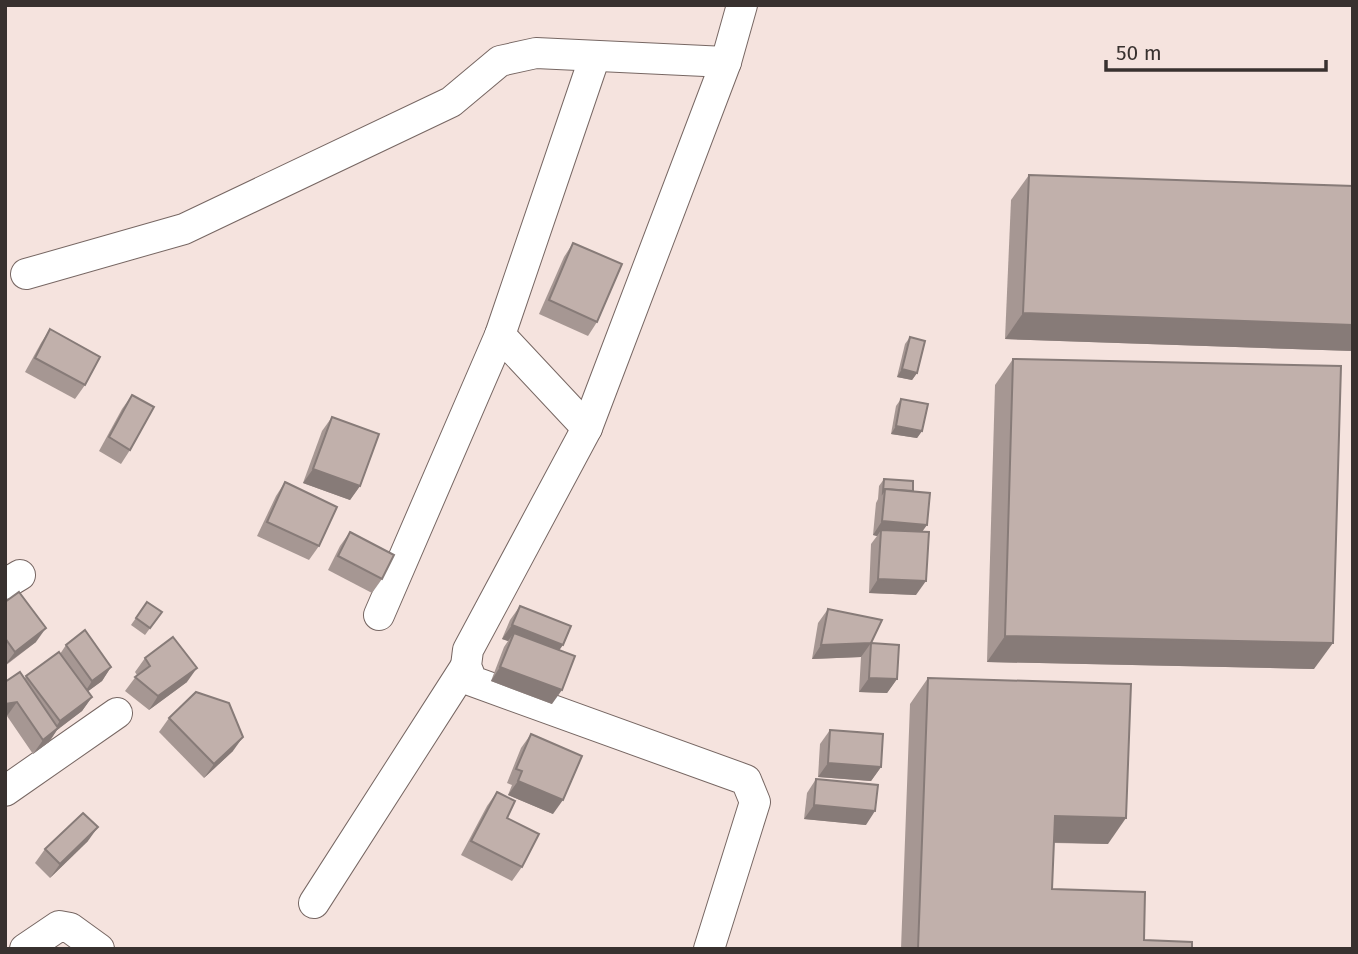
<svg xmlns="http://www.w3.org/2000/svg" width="1358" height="954" viewBox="0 0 1358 954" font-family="'Fira Sans',sans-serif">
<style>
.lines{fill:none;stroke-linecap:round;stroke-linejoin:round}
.minor-casing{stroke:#776763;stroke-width:32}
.minor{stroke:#fff;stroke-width:30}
.wall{fill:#a69793}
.shaded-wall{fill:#877b78}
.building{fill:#c1b0ab;stroke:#877b78;stroke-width:2}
</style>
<rect width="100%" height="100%" fill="#f5e3de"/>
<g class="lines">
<defs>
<g id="minor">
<polyline points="26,274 184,229 451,102 500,61 536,53 726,62"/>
<polyline points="500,335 587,428"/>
<polyline points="5,584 20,575"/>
<polyline points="379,615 500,335 595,56"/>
<polyline points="5,791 117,713"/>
<polyline points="314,903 466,666"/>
<polyline points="25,949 59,926 70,928 99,949"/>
<polyline points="709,949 755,802 746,780 472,681 466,666 468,650 587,428 726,62 742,5"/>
</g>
</defs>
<!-- minor casing -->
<use href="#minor" class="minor-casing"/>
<!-- minor -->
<use href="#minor" class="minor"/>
</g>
<!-- wall -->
<g class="wall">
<polygon points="1029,175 1353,186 1353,351 1005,339 1011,200"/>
<polygon points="573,243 597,322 588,336 539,314 564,257"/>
<polygon points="50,329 85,385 75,399 25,372 41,343"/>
<polygon points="910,337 917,373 912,380 897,377 905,344"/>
<polygon points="1013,359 1314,669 987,662 995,385"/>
<polygon points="132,395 130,450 121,464 99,451 122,409"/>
<polygon points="901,399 922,431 917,438 891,434 896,406"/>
<polygon points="332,417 360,486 350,500 303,483 322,431"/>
<polygon points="884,479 913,491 922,532 916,595 869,593 871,544 877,536 873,535 876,503 878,499 879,486"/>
<polygon points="285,482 319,546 309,560 257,536 276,496"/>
<polygon points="350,532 382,579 372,593 328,570 340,546"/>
<polygon points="5,602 36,642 5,666"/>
<polygon points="147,602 162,612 145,635 131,625"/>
<polygon points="520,606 559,650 552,704 491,681 504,647 508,641 502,639 510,620"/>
<polygon points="828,609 871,643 897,679 887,693 859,692 861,657 812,659 818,623"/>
<polygon points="66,645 111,667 102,681 88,691 92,697 82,711 57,730 49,742 33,754 7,716 26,676 60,654"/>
<polygon points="145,658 187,682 149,710 125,691 137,675 135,672"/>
<polygon points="928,678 1108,844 1054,843 1052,889 1144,940 1192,949 901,949 910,704"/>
<polygon points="169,718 233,751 204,778 159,732"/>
<polygon points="830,730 881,767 871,781 818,777 820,744"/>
<polygon points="531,734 553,814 508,795 512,785 507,783 521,748"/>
<polygon points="816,779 866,825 804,819 807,793"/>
<polygon points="497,792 507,818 522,867 512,881 461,855 487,806"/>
<polygon points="88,841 50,878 35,863 45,849"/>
</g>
<!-- shaded-wall -->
<g class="shaded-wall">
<polygon points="1023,313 1353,325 1353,351 1005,339"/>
<polygon points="902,369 917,373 912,380 897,377"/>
<polygon points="896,426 922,431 917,438 891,434"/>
<polygon points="313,469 360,486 350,500 303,483"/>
<polygon points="882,521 927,525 917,539 881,530 877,536 873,535"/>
<polygon points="878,579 926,581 916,595 869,593"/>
<polygon points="512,625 563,645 553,659 514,633 508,641 502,639"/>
<polygon points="46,628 36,642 5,665 15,652"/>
<polygon points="1005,636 1333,643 1314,669 987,662"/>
<polygon points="871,643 861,657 812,659 821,645"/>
<polygon points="111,667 102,681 83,695 92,681"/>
<polygon points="500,667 562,690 552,704 491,681"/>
<polygon points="197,668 187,682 149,710 158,696"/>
<polygon points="869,678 897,679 887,693 859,692"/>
<polygon points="92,697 82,711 57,730 49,742 33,754 43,740 51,734 60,721"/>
<polygon points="17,702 7,716 5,716 5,704"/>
<polygon points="243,737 233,751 204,778 214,764"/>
<polygon points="828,763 881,767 871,781 818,777"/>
<polygon points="518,781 563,800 553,814 508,795"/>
<polygon points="814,805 875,811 866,825 804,819"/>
<polygon points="1055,816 1126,818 1108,844 1037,842"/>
<polygon points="98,827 88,841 50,878 60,864"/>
</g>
<!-- building -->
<g class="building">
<polygon points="1029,175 1353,186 1353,325 1023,313"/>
<polygon points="573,243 622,264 597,322 549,300"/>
<polygon points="50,329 100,357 85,385 35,358"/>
<polygon points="910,337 925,341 917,373 902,369"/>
<polygon points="1013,359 1341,366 1333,643 1005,636"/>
<polygon points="132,395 154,407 130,450 109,437"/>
<polygon points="901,399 928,404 922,431 896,426"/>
<polygon points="332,417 379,434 360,486 313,469"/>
<polygon points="884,479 913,481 913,491 885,489 883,492"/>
<polygon points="285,482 337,507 319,546 267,522"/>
<polygon points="885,489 930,493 927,525 882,521"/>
<polygon points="881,530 929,532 926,581 878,579"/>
<polygon points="350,532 394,555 382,579 338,556"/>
<polygon points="19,592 46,628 15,652 5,638 5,602"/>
<polygon points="147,602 162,612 150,628 136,618"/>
<polygon points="520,606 571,626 563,645 512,625"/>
<polygon points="828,609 882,620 871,643 821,645"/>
<polygon points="85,630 111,667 92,681 66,645"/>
<polygon points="514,633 575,656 562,690 500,667"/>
<polygon points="173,637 197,668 158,696 135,677 150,666 145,658"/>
<polygon points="871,643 899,645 897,679 869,678"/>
<polygon points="59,652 92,697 60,721 26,676"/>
<polygon points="20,672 58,728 43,740 17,702 5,704 5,682"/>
<polygon points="928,678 1131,684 1126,818 1055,816 1052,889 1145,892 1144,940 1192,942 1192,949 918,949"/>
<polygon points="196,692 229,703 243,737 214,764 169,718"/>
<polygon points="830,730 883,734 881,767 828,763"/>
<polygon points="531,734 582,756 563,800 518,781 522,771 516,769"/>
<polygon points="816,779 878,785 875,811 814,805"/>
<polygon points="497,792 515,801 507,818 539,834 522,867 471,841"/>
<polygon points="83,813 98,827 60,864 45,849"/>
</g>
<!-- border -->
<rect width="1358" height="954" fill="none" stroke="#38312f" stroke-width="14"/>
<!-- scale -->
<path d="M1106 60v10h220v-10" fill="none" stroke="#38312f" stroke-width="3.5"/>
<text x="1116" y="60" font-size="21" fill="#38312f" stroke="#f5e3de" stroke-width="5" paint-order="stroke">50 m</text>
</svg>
